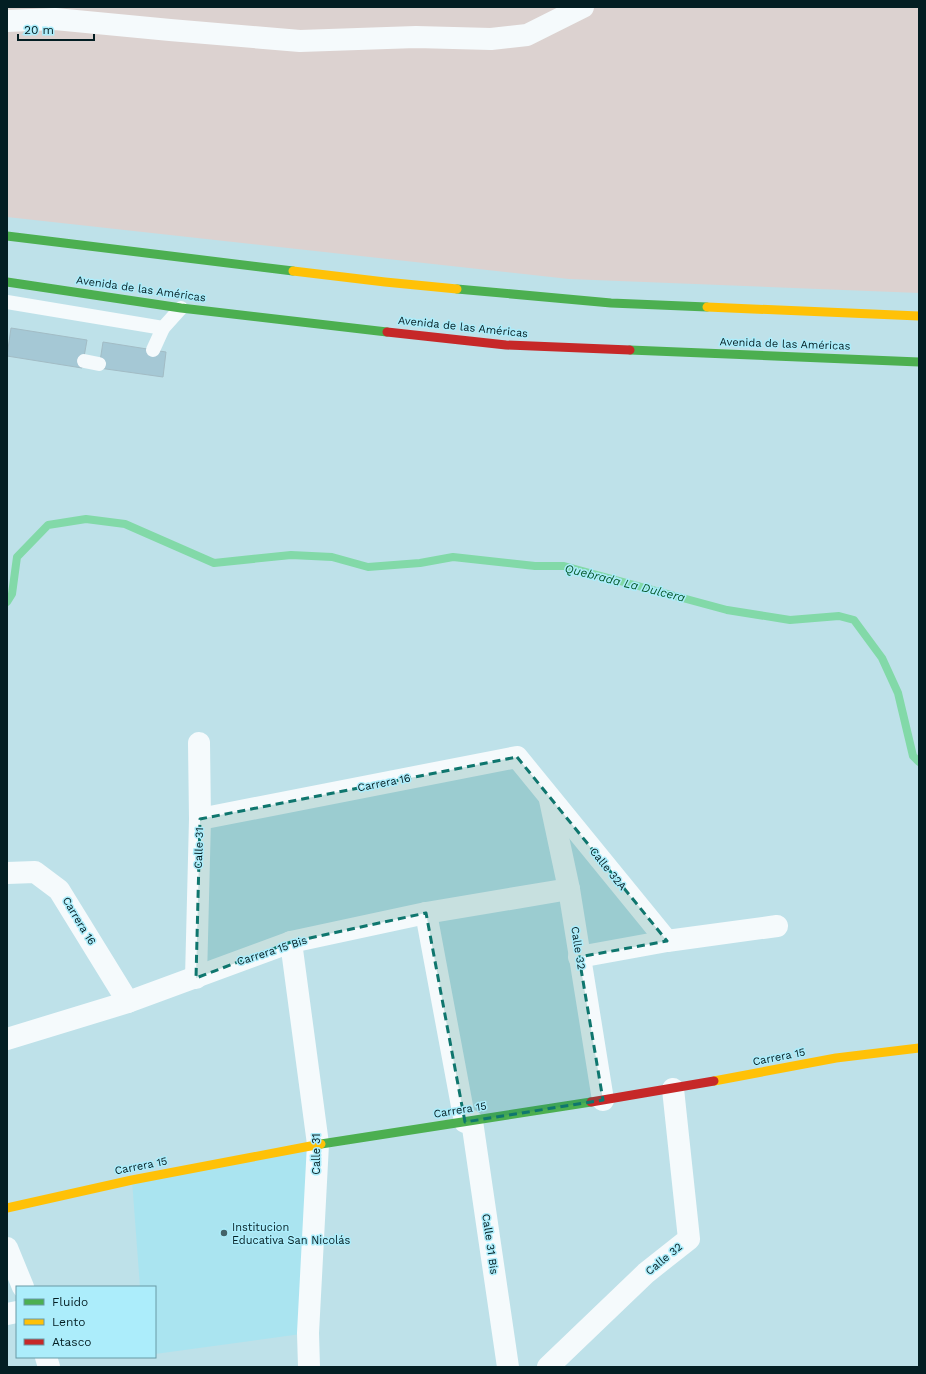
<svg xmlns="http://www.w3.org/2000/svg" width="926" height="1374" viewBox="0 0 926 1374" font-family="'Work Sans',sans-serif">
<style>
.built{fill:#aae4f0}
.green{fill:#dcd2d0}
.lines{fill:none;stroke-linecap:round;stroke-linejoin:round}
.stream{stroke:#82d9a8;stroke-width:8}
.building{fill:#a5c8d5;stroke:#a2bcc5}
.lane{stroke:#f5fafc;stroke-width:14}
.street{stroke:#f5fafc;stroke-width:22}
.fast{stroke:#4caf50;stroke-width:9}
.slow{stroke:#ffc107;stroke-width:9}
.jam{stroke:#c62828;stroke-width:9}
.marked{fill:#0f766e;fill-opacity:0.2;stroke:#0f766e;stroke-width:3;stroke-dasharray:8 5;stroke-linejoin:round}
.poi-dot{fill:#446268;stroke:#acedfb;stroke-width:1.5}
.labels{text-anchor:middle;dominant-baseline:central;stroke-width:3;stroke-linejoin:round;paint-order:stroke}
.street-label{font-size:11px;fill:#031e23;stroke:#acedfb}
.poi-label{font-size:11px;fill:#031e23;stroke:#acedfb;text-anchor:start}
.water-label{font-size:12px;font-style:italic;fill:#075b2d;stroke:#acedfb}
</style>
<rect width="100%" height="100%" fill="#bee1e9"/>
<!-- built -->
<polygon class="built" points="318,1144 308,1333 155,1354 155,1287 140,1287 132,1180"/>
<!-- green -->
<polygon class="green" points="7,7 919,7 919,293 569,279 7,217"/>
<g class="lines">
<!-- stream -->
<polyline class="stream" points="7,602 12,594 17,557 48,525 86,519 125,524 214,563 291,555 332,557 368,567 420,563 453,557 535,566 564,566 727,610 790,620 839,616 854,620 882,658 898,693 913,756 919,762"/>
</g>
<!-- building -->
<g class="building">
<polygon points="11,328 87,340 82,368 7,356"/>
<polygon points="103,342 166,352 163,377 99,368"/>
</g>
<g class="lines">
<!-- lane -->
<g class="lane">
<polyline points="7,302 163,328"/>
<polyline points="153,350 163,328 181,308"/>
<polyline points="84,361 99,364"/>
</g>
<!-- street -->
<g class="street">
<polyline points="7,21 55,19 170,30 300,41 416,37 491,39 527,35 583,7"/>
<polyline points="550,800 569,889 603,1100"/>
<polyline points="200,819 517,757 667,941"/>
<polyline points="7,873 35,872 59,890 128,1002"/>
<polyline points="426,913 465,1122"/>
<polyline points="291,942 318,1144 308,1333 309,1367"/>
<polyline points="579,957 667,941 777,926"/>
<polyline points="196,978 200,819 199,743"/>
<polyline points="7,1039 128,1002 291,942 426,913 569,889"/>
<polyline points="472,1121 508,1367"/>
<polyline points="7,1248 23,1287"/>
<polyline points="7,1314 17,1312"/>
<polyline points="46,1357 49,1367"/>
<polyline points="548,1367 646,1273 689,1239 673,1089"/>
</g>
<!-- fast -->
<g class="fast">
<polyline points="7,236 293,271"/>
<polyline points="7,282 181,308 387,332"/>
<polyline points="457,289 611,303 707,307"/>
<polyline points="630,350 919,362"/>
<polyline points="321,1144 591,1102"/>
</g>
<!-- slow -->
<g class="slow">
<polyline points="293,271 385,282 457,289"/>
<polyline points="707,307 919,316"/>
<polyline points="714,1081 836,1058 919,1048"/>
<polyline points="7,1208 132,1180 321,1144"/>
</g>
<!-- jam -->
<g class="jam">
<polyline points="387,332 506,345 630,350"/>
<polyline points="591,1102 714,1081"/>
</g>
</g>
<!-- marked area -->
<path class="marked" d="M517,757L667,941L579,957L603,1100L465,1122L426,913L291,942L196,978L200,819Z"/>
<!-- markers -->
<circle class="poi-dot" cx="224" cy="1233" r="4"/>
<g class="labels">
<!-- street labels -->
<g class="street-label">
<text transform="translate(141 289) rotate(8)">Avenida de las Américas</text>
<text transform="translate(463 327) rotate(6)">Avenida de las Américas</text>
<text transform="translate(785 344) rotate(2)">Avenida de las Américas</text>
<text transform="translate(384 783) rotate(-11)">Carrera 16</text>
<text transform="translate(199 848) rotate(-88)">Calle 31</text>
<text transform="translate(608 869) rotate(51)">Calle 32A</text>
<text transform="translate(79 921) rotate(59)">Carrera 16</text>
<text transform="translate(578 948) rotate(81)">Calle 32</text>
<text transform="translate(272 951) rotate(-18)">Carrera 15 Bis</text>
<text transform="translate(779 1057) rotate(-11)">Carrera 15</text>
<text transform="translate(460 1110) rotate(-9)">Carrera 15</text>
<text transform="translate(316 1154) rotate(-90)">Calle 31</text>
<text transform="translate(141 1166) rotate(-11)">Carrera 15</text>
<text transform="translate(490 1244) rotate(82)">Calle 31 Bis</text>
<text transform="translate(664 1259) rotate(-39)">Calle 32</text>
</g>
<!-- poi labels -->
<g class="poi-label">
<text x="232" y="1227">Institucion<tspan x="232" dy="13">Educativa San Nicolás</tspan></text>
</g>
<!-- water labels -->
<g class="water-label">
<text transform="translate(625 583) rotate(14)">Quebrada La Dulcera</text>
</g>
</g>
<!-- border -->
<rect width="926" height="1374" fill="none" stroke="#031e23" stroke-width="16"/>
<!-- legend -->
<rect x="16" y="1286" width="140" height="72" fill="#acedfb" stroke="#689aa5"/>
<rect x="24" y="1299" width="20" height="6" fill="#4caf50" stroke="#689aa5"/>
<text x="52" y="1306" font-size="12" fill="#031e23">Fluido</text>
<rect x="24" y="1319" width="20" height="6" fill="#ffc107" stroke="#689aa5"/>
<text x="52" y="1326" font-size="12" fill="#031e23">Lento</text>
<rect x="24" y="1339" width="20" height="6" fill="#c62828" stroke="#689aa5"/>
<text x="52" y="1346" font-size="12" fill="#031e23">Atasco</text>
<!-- scale -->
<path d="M18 34v6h76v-6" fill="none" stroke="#031e23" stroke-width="2"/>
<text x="24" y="34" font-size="12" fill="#031e23" stroke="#acedfb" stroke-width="3" paint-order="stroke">20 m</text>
</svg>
